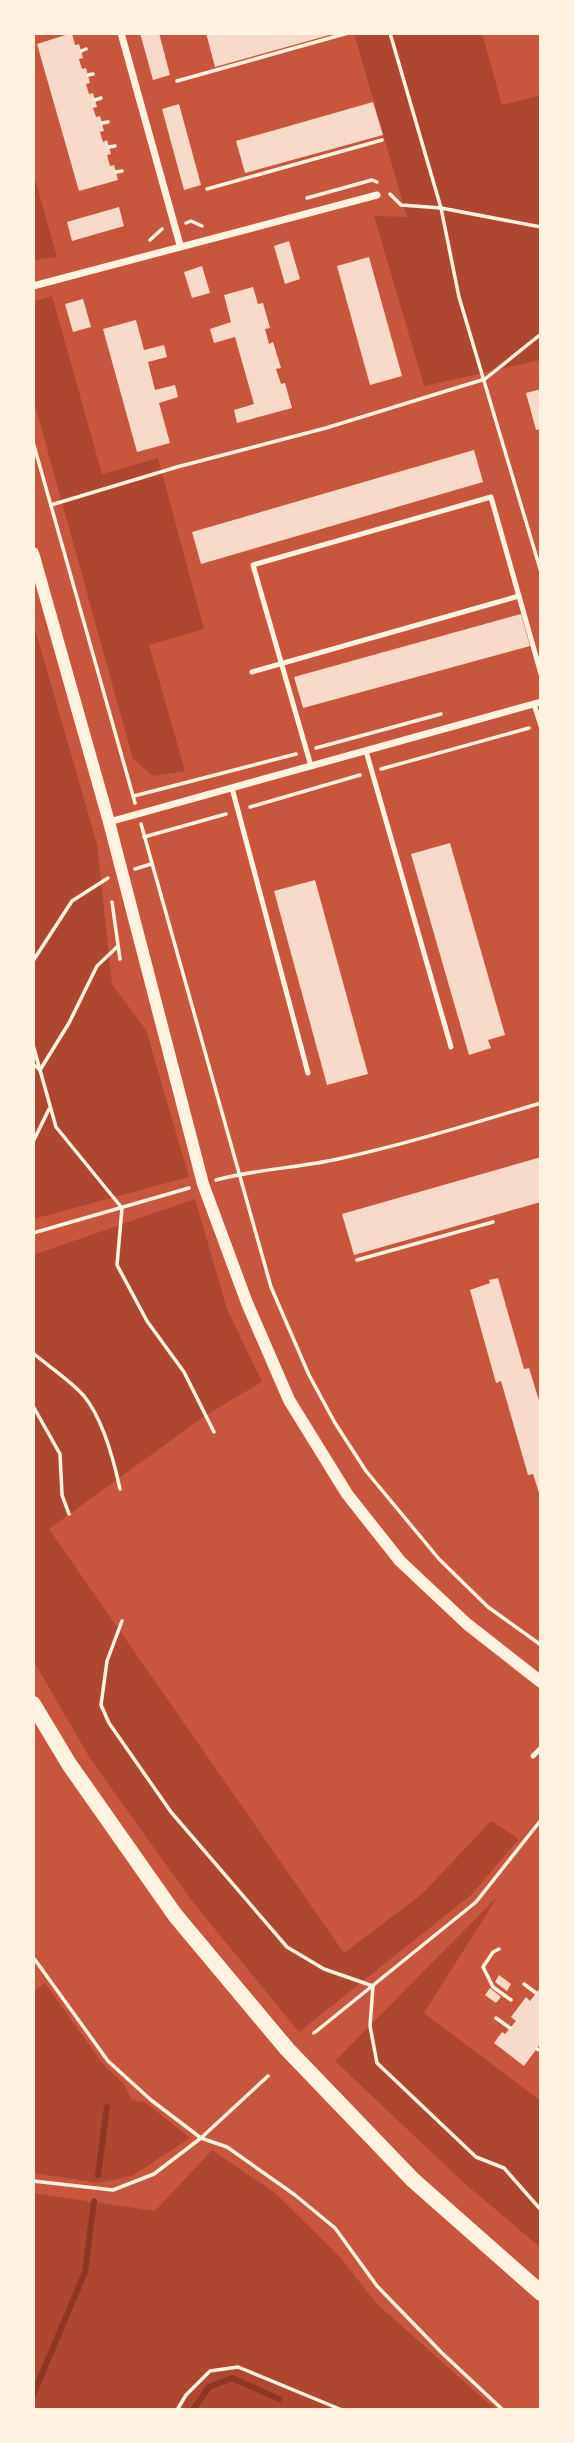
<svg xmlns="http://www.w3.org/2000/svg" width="574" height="2443" viewBox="0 0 574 2443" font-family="Manrope,sans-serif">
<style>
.green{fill:#ae4732}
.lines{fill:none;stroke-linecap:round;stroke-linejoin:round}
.stream{stroke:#8f3625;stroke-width:6}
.building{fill:#f7dbc8}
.path{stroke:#fff3e0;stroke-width:3.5}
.service{stroke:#fff3e0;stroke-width:5}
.minor{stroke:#fff3e0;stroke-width:7}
.tertiary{stroke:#fff3e0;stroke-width:12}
.primary{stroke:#fff3e0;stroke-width:16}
</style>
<rect width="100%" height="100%" fill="#c8553d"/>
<!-- green -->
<g class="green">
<polygon points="354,33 482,33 502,105 541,95 541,360 424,386 374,216 407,217"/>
<polygon points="33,172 57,257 33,260"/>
<polygon points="52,296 102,474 158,458 204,629 149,645 185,771 153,776 133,759 33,398 33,302"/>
<polygon points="33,622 97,844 112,984 146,1030 189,1177 33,1219"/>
<polygon points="195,1199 227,1309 262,1382 206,1415 49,1529 344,1953 422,1894 491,1821 519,1839 471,1895 299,2032 192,1901 91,1760 33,1660 33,1255"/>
<polygon points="498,1896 424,2013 541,2101 541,2248 464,2183 335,2061"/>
<polygon points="45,1983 103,2064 124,2084 132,2100 145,2102 190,2138 132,2176 98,2183 33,2173 33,1989 36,1990"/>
<polygon points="212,2150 275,2193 341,2258 376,2303 496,2410 33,2410 33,2193 155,2211"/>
</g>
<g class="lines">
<!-- stream -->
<g class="stream">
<polyline points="98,2175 107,2107"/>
<polyline points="33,2395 85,2272 94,2201"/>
<polyline points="193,2410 209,2387 232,2378 279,2399"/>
</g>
</g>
<!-- building -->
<g class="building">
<polygon points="72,33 75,45 79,44 83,58 79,59 82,69 86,68 90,83 86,84 89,94 93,93 97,107 93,108 96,117 100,116 102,123 104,131 100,132 103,142 107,140 111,154 107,155 110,166 114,165 118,180 79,191 37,44"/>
<polygon points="140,33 159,33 170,75 153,80"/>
<polygon points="206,33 333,33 333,34 215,67"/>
<polygon points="373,102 383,135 245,173 236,141"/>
<polygon points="179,104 201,185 184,190 162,109"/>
<polygon points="119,207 124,226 72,241 67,222"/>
<polygon points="289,241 300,279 285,284 274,246"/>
<polygon points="369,257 402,376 370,385 337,266"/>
<polygon points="202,266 210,293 192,298 184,272"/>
<polygon points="253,287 258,304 263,303 270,328 265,329 269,344 273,342 281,368 276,369 281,384 285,383 292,408 237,423 234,410 254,404 235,337 214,343 210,329 231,322 224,295"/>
<polygon points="83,299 91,327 73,332 65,304"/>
<polygon points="136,320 144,350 164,345 167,357 148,362 155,390 175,385 178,397 159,403 170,443 137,452 103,329"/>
<polygon points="541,389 541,429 536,430 526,393"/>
<polygon points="474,450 483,482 201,564 192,532"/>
<polygon points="521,614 530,646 303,708 294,677"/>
<polygon points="450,843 505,1035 488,1040 491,1048 469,1055 411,854"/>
<polygon points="315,880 368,1074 327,1085 274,891"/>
<polygon points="541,1157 541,1202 354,1255 342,1214"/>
<polygon points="498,1278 524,1369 529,1368 541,1407 541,1499 533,1474 528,1475 501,1381 496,1383 470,1290 490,1283 489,1280"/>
<polygon points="499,1975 511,1984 507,1991 495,1982"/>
<polygon points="541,1987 541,2043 524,2066 494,2043 502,2032 505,2034 516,2021 511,2017 526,1997 530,2001"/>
<polygon points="490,1988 501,1997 496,2003 485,1995"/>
</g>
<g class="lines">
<!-- path -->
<g class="path">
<polyline points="390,33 441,208 459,297 541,572"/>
<polyline points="81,51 86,49"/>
<polyline points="88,75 93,74"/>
<polyline points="177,81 348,33"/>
<polyline points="95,100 101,98"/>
<polyline points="102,123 108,122"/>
<polyline points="109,147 115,146"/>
<polyline points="116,172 122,171"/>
<polyline points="207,189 382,140"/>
<polyline points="390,194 401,205 441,208 541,227"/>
<polyline points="307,198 372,180 377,182"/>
<polyline points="186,223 191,221 202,226"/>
<polyline points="150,240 162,229"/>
<polyline points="33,442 135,803"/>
<polyline points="51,505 177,467 326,428 485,379 541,334"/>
<polyline points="316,748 441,714"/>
<polyline points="381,769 529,728"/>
<polyline points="134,796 296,754"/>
<polyline points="250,807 360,775"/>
<polyline points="141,824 271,1287 309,1375 335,1423 366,1471 439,1559 488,1607 541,1645"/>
<polyline points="144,837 226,814"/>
<polyline points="135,869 151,864"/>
<polyline points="112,902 120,959"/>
<polyline points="33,961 72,901 108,878"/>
<polyline points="33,1045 56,1127 122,1208 117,1265 147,1321 184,1372 214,1432"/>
<polyline points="33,1064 40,1070 69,1023 97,966 118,946"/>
<polyline points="33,1142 49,1109"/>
<path d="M216,1180C256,1169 298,1168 338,1159C407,1144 474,1123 541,1103"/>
<polyline points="33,1233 189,1188"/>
<polyline points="357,1260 493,1222"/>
<path d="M33,1353C48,1366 71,1381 84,1396C102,1418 114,1461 120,1489"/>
<polyline points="33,1406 60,1454 62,1495 69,1514"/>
<polyline points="122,1621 107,1661 101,1705 109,1723 171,1812 287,1947 324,1969 373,1986 370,2026 377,2063 476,2157 504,2168 541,2210"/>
<polyline points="499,1949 493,1952 483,1967 493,1987 511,2000"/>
<polyline points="33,1957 108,2061 151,2100 201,2138 227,2147 295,2195 335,2228 377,2286 442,2353 503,2410"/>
<polyline points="524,1984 536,1993"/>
<polyline points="496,2018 510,2028"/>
<polyline points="314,2033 476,1902 541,1820"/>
<polyline points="537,2049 541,2051"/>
<polyline points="33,2181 113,2190 154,2174 201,2138 268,2076"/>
<polyline points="177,2410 186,2395 210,2371 238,2367 342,2410"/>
</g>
<!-- service -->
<g class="service">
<polyline points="252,672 519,596"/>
<polyline points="534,704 541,726"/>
<polyline points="366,751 451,1047"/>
<polyline points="311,766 253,565 491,497 541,674"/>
<polyline points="232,788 308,1073"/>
<polyline points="533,1756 541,1748"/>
</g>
<!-- minor -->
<g class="minor">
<polyline points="121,33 180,245"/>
<polyline points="33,286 377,195"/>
<polyline points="109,822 541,702"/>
</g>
<!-- tertiary -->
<polyline class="tertiary" points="33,553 109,822 203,1184 247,1303 289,1400 347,1494 400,1561 467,1624 541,1682"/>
<!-- primary -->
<polyline class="primary" points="33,1704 69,1764 175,1915 287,2049 413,2180 541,2293"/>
</g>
<!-- border -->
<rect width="574" height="2443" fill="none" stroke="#fff3e0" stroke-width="70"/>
</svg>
